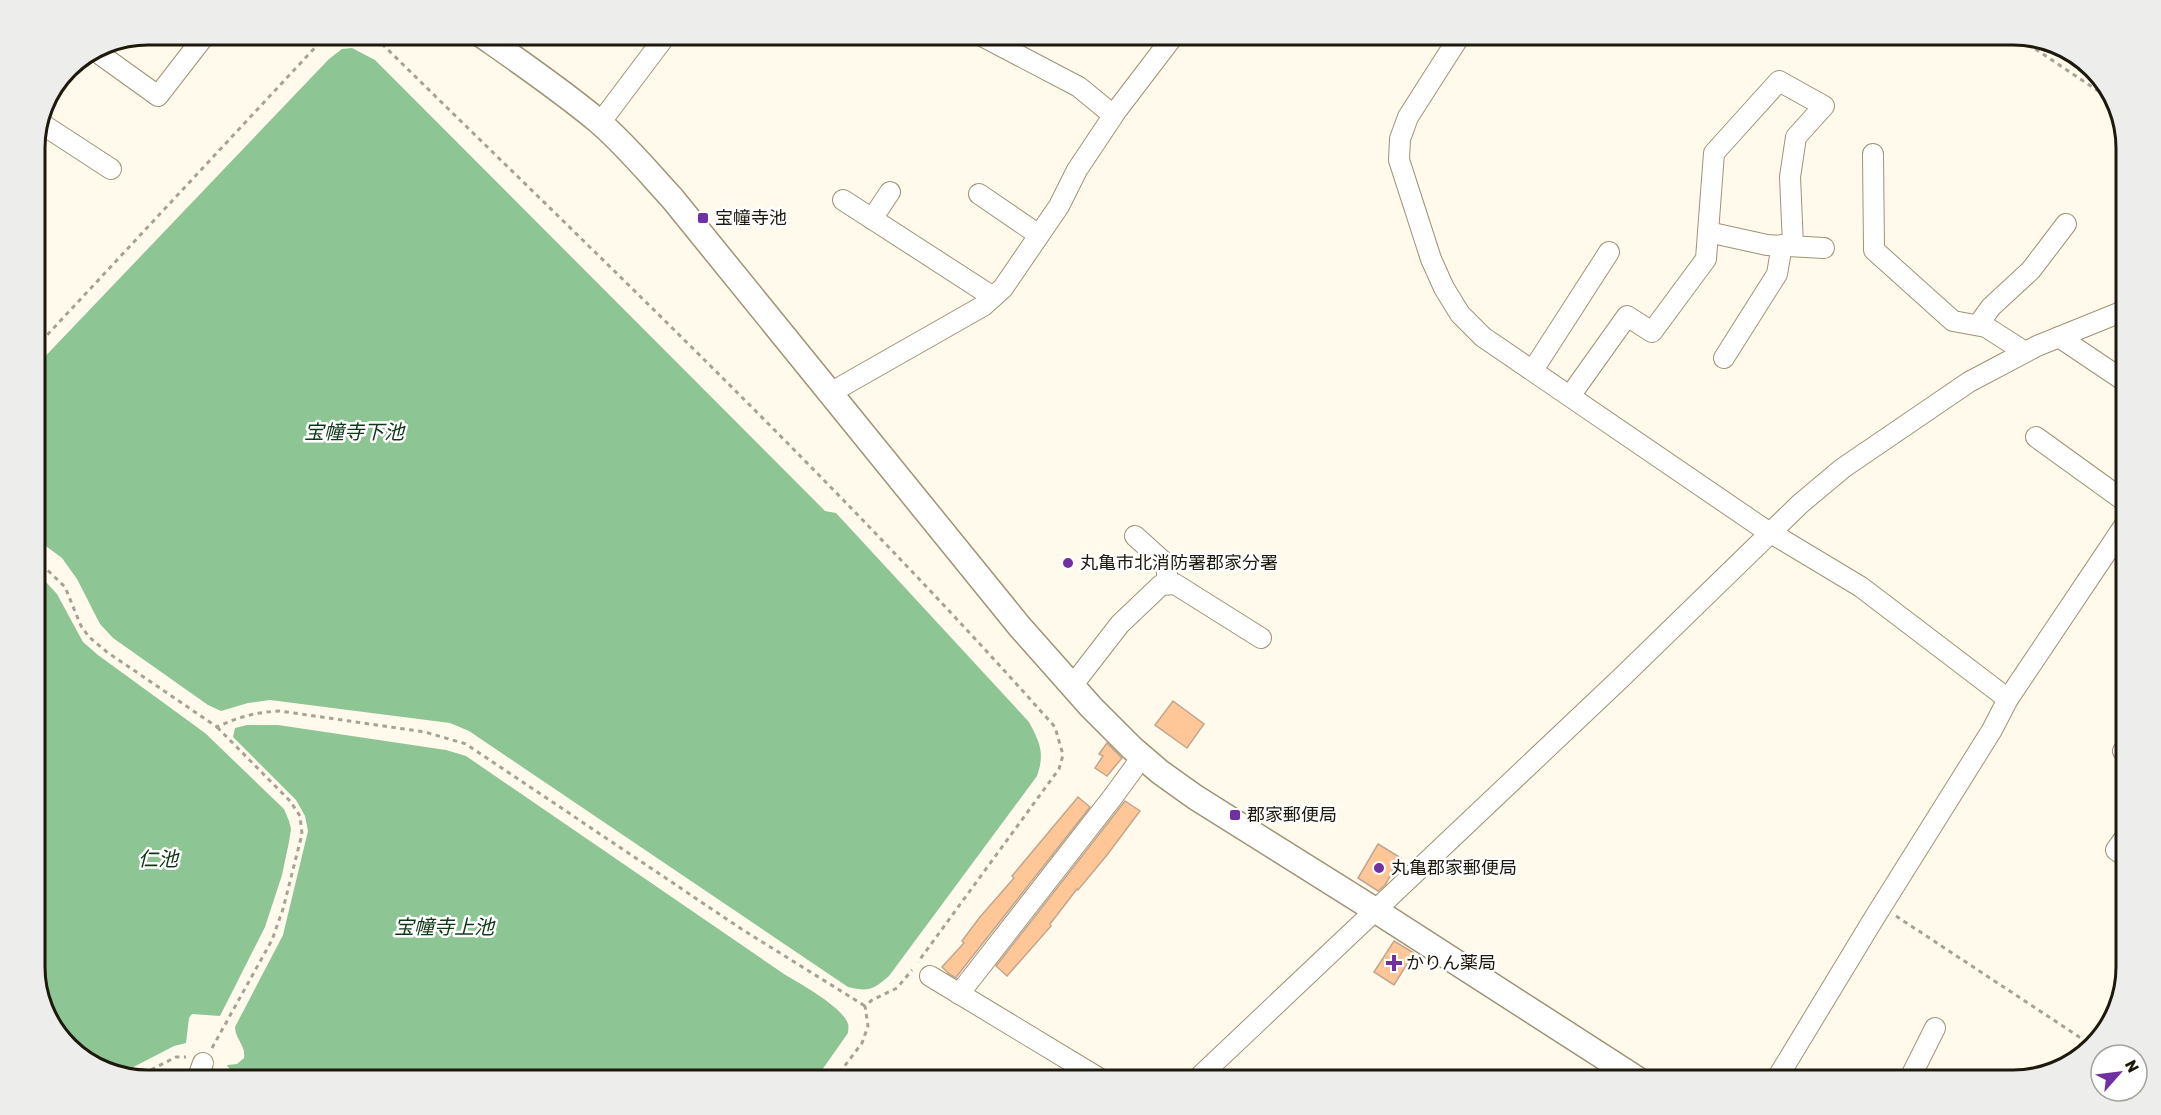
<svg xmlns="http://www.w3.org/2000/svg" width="2161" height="1115" viewBox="0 0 2161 1115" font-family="Rubik,'Noto Sans JP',sans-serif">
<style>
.water{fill:#8ec594}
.building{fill:#ffc797;stroke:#c2a58e;stroke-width:1.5}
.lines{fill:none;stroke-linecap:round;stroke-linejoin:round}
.minor-casing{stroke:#9f9374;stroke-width:22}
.tertiary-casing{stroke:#9f9374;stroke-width:27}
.path{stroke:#a7a295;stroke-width:3;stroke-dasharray:4.5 4.5;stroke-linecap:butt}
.minor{stroke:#fff;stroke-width:20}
.tertiary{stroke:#fff;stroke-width:24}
.poi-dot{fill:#712fa4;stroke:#fff;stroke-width:2}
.labels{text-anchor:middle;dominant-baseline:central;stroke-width:5;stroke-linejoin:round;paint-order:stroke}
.poi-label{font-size:18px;fill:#1e190d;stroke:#fff;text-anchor:start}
.water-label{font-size:20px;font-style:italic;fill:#0e3617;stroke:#fff}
.rim{fill:none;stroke:#1e190d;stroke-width:3}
</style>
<rect width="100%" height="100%" fill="#fffaec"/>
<!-- water -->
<g class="water">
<path d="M352,48L375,60L825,511L836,513L1029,722C1040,743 1045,753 1037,776L889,976C873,990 868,992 848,987L469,731L450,723L270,700L248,703L221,711L208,705L113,638L100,624L77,579L62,558L35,538V367L329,59L342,49Z"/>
<polygon points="35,570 57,594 83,642 98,655 205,733 284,809 289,821 291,829 289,842 282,875 265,927 220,1016 192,1014 189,1018 186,1043 174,1046 120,1074 97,1069 54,1031 35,975"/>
<path d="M247,725H278L446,750L466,756L784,974C799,983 843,1007 848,1024C849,1025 848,1031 848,1033L815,1080H236L227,1065L237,1064L244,1058C246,1045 235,1039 235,1027L283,935L308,831L305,816L296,800L233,737L235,728Z"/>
</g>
<!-- building -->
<g class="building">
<polygon points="1173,701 1204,724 1187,748 1155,725"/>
<polygon points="1107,743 1122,758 1107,776 1095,768 1103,756 1099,754"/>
<polygon points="1078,797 1090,807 957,976 956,978 949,974 942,967 964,943 962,941 980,917 1014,878 1012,876"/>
<polygon points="1125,801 1140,811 1107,855 1078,890 1077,889 1050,924 1051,926 1007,976 996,966"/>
<polygon points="1378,844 1401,858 1385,885 1378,891 1358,878"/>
<polygon points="1394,941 1414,953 1394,985 1374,972"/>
</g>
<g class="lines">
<defs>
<g id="minor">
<polyline points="978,34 1079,87 1113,115"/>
<polyline points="1461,34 1408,117 1400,139 1399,160 1431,259 1444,288 1460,314 1483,337 1761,527 1861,587 2008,699"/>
<polyline points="94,50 158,96 206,34"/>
<polyline points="600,123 667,34"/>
<polyline points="42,124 111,169"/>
<polyline points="1873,154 1874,250 1953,321 1986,327 2025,352"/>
<polyline points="979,194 1039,235"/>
<polyline points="843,200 993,297"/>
<polyline points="872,219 890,192"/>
<polyline points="1708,232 1767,245 1824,248"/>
<polyline points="1978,325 1991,307 2031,270 2066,224"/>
<polyline points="2059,337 2126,382"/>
<polyline points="1724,358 1777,274 1782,245"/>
<polyline points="1533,370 1609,252"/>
<polyline points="830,393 983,306 1003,288 1059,206 1077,170 1117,110 1175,34"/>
<polyline points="1570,396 1627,316 1652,332 1706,259 1714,153 1779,81 1824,106 1796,137 1790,177 1793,245"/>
<polyline points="2036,437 2126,502"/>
<polyline points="1135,536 1166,564 1168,584"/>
<polyline points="1072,686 1120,624 1161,585 1175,584 1261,638"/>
<polyline points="2123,751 2126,753"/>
<polyline points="2126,836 2116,850 2126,857"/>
<polyline points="930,976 1102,1080"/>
<polyline points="959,994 1112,798 1142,757"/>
<polyline points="197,1080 203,1063"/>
<polyline points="1196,1080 1621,678 1800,504 1843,468 1969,382 2037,346 2126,310"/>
<polyline points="1776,1080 1873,920 1992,730 2008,699 2126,523"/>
<polyline points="1909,1080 1935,1028"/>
</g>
<path id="tertiary" d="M480,34C520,62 561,90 598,121C625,144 648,172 672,198L1020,627L1091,707L1132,748L1160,772L1195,797L1375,910L1639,1080"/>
</defs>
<!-- minor casing -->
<use href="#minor" class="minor-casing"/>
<!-- tertiary casing -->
<use href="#tertiary" class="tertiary-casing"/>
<!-- path -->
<g class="path">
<path d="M367,34L377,39C607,265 841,486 1055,727L1063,755L1059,769L918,962"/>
<polyline points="2013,34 2113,101"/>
<polyline points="35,348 323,39 336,34"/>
<path d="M35,558L65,587L81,626L89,637L107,652L217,727C238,717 257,712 280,711L425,732L466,744L743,930L865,1006"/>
<polyline points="1896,916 2090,1044"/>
<polyline points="212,1048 272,940 283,909 302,834 300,816 290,801 217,727"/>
<polyline points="135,1078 176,1057 186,1057"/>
<polyline points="834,1080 862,1043 868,1026 865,1006 872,1000 897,988 912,970"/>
</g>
<!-- minor -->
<use href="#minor" class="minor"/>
<!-- tertiary -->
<use href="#tertiary" class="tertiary"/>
</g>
<!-- markers -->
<g class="poi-dot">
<rect x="697" y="212" width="12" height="12" rx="3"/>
<circle cx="1068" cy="563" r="6"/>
<rect x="1229" y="809" width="12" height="12" rx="3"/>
<circle cx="1379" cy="868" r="6"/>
<path d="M1391 954h6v6h6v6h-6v6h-6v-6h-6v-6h6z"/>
</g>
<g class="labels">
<!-- poi labels -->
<g class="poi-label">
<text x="715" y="218">宝幢寺池</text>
<text x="1080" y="563">丸亀市北消防署郡家分署</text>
<text x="1247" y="815">郡家郵便局</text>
<text x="1391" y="868">丸亀郡家郵便局</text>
<text x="1406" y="963">かりん薬局</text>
</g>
<!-- water labels -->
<g class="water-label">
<text x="354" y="432">宝幢寺下池</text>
<text x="158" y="859">仁池</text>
<text x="444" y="927">宝幢寺上池</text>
</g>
</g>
<!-- crop -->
<path d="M0 0H2161V1115H0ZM148 45H2013A103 103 0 0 1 2116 148V967A103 103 0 0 1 2013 1070H148A103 103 0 0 1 45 967V148A103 103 0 0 1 148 45Z" fill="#ededec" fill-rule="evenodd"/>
<path class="rim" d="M148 45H2013A103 103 0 0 1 2116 148V967A103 103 0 0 1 2013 1070H148A103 103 0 0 1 45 967V148A103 103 0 0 1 148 45Z"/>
<!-- north arrow -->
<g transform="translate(2119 1073) rotate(62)"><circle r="28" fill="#ffffff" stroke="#a5a39e" stroke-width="1.5"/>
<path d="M0-4.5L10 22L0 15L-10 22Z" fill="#712fa4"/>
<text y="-9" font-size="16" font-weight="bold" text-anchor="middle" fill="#1e190d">N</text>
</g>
</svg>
